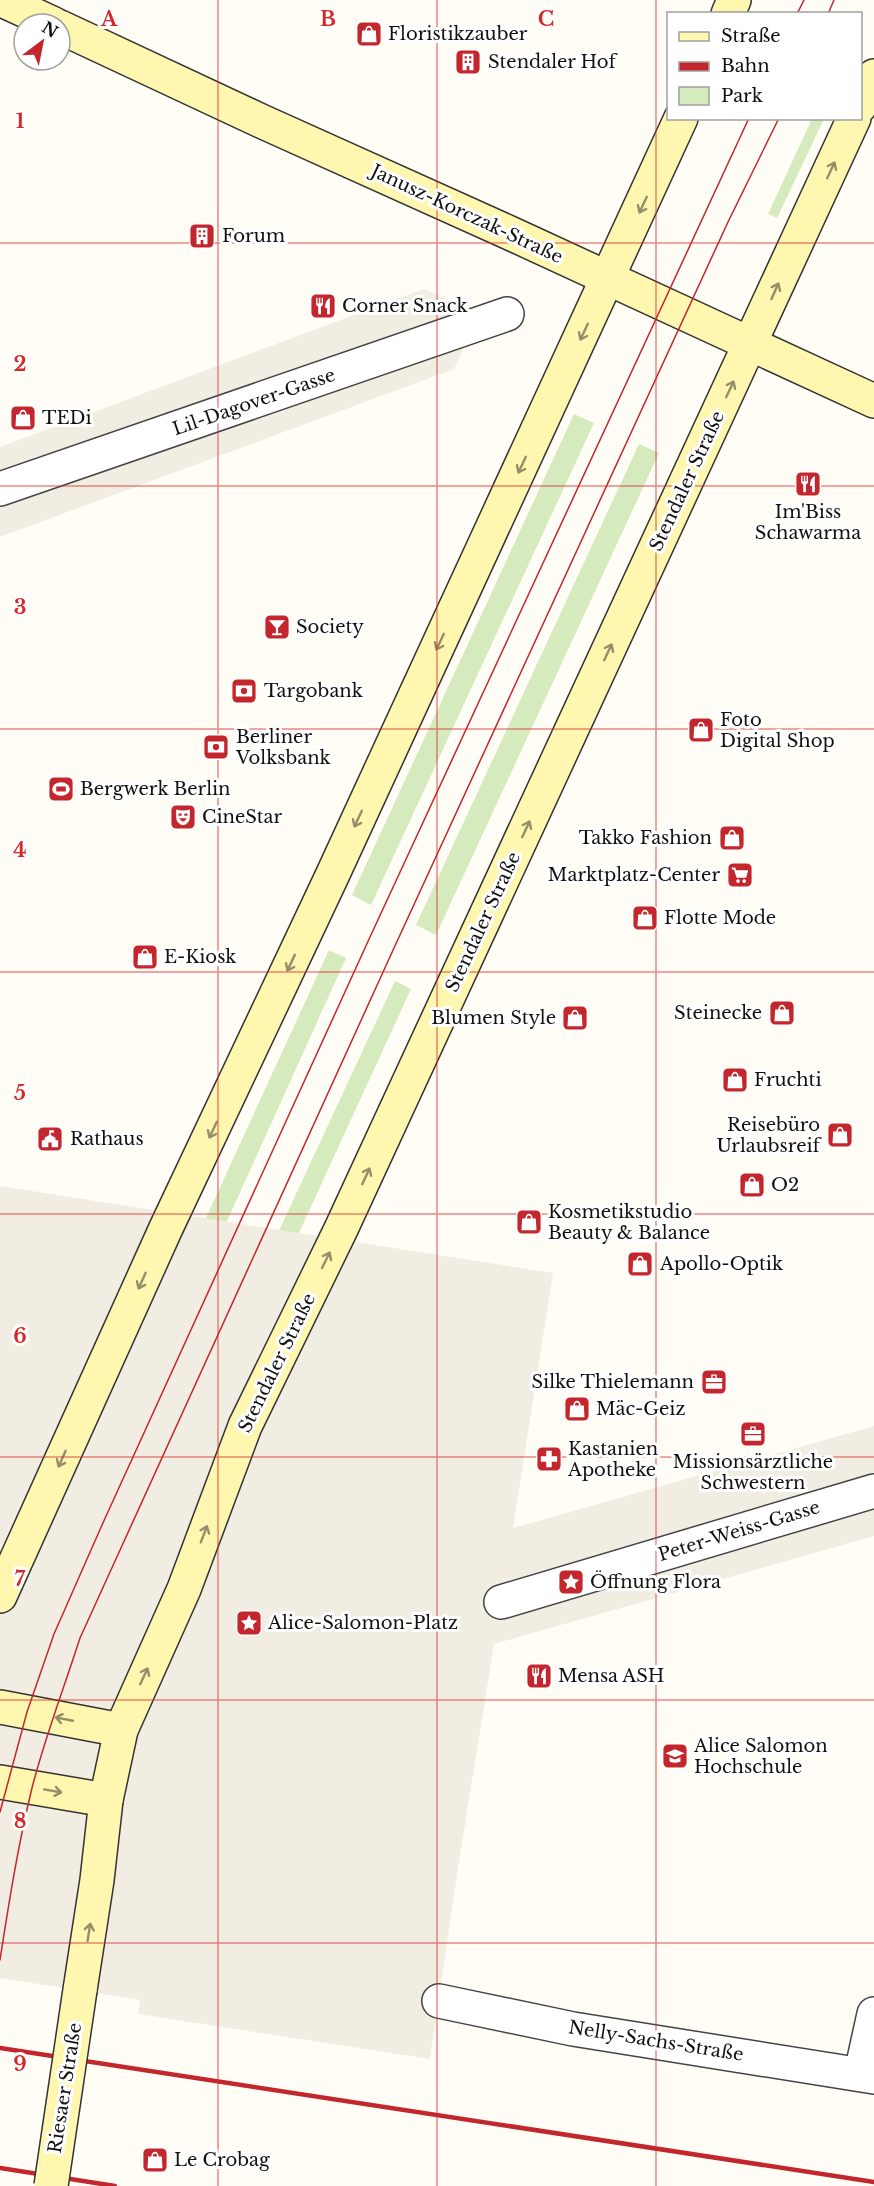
<svg xmlns="http://www.w3.org/2000/svg" width="874" height="2186" viewBox="0 0 874 2186" font-family="'Libre Baskerville',serif">
<style>
.green{fill:#d5ebbd}
.plaza{fill:#f1ede2}
.lines{fill:none;stroke-linecap:round;stroke-linejoin:round}
.street-casing{stroke:#444;stroke-width:36}
.secondary-casing{stroke:#333;stroke-width:36}
.street{stroke:#fff;stroke-width:33}
.secondary{stroke:#fff6b0;stroke-width:33}
.tram{stroke:#c4262e;stroke-width:1.5}
.rail{stroke:#c4262e;stroke-width:4.5}
.secondary-bridge-casing{stroke:#333;stroke-width:36;stroke-linecap:butt}
.secondary-bridge{stroke:#fff6b0;stroke-width:33}
.oneway{stroke:#948f68}
.grid{fill:none;stroke:#d62828;stroke-width:1.5;stroke-opacity:0.55}
.labels{text-anchor:middle;dominant-baseline:central;stroke-width:6;stroke-linejoin:round;paint-order:stroke}
.poi-label{font-size:18px;fill:#111;stroke:#fff;text-anchor:start}
.street-label{font-size:18px;fill:#111;stroke:#fff}
.grid-label{font-size:20px;text-anchor:middle;font-weight:bold;fill:#d62828;stroke:#fff;stroke-width:6;stroke-linejoin:round;paint-order:stroke}
</style>
<rect width="100%" height="100%" fill="#fffdf5"/>
<!-- green -->
<g class="green">
<polygon points="812,119 824,119 777,218 768,214"/>
<polygon points="574,414 594,423 371,905 352,895"/>
<polygon points="639,444 659,453 436,935 416,925"/>
<polygon points="329,950 346,958 180,1325 24,1614"/>
<polygon points="395,981 411,989 263,1311 237,1321"/>
</g>
<!-- plaza -->
<g class="plaza">
<polygon points="424,289 480,314 454,369 0,537 0,447"/>
<polygon points="0,1186 553,1273 513,1528 874,1426 874,1536 494,1644 458,1868 430,2059 138,2014 140,2000 0,1978"/>
</g>
<g class="lines">
<defs>
<g id="street">
<polyline points="0,489 507,314"/>
<polyline points="501,1602 874,1491"/>
<polyline points="439,2001 573,2029 874,2077"/>
<polyline points="861,2073 874,2014"/>
</g>
<g id="secondary">
<polyline points="2,0 54,24"/>
<polyline points="728,14 734,0"/>
<polyline points="60,27 261,121 512,234 874,401"/>
<polyline points="860,106 874,76"/>
<polyline points="0,1596 166,1228 332,876 681,118"/>
<polyline points="0,1707 121,1730"/>
<polyline points="0,1782 106,1800"/>
<polyline points="80,1990 97,1880 106,1800 121,1730 184,1589 245,1426 341,1229 854,118"/>
</g>
</defs>
<!-- street casing -->
<use href="#street" class="street-casing"/>
<!-- secondary casing -->
<use href="#secondary" class="secondary-casing"/>
<!-- street -->
<use href="#street" class="street"/>
<!-- secondary -->
<use href="#secondary" class="secondary"/>
<!-- tram -->
<g class="tram">
<polyline points="797,14 804,0"/>
<polyline points="828,14 834,0"/>
<polyline points="0,1812 27,1712 54,1634 102,1525 370,937 749,118"/>
<path d="M0,1960C9,1902 18,1845 32,1788C45,1737 64,1688 80,1638L394,948L728,222L779,118"/>
</g>
<!-- rail -->
<g class="rail">
<polyline points="0,2048 874,2182"/>
<polyline points="0,2168 115,2186"/>
</g>
<defs>
<polyline id="secondary-bridge" points="51,2186 80,1990"/>
</defs>
<!-- secondary-bridge casing -->
<use href="#secondary-bridge" class="secondary-bridge-casing"/>
<!-- secondary-bridge -->
<use href="#secondary-bridge" class="secondary-bridge"/>
</g>
<!-- one-way arrows -->
<defs><path id="oneway-shaft" d="M-6 0H5M1.5-3L5.5 0L1.5 3" fill="none" stroke-width="1.6" stroke-linecap="round" stroke-linejoin="round" transform="scale(1.5)"/></defs>
<g class="oneway">
<use href="#oneway-shaft" transform="translate(831 170) rotate(-65)"/>
<use href="#oneway-shaft" transform="translate(643 205) rotate(115)"/>
<use href="#oneway-shaft" transform="translate(775 291) rotate(-66)"/>
<use href="#oneway-shaft" transform="translate(584 332) rotate(115)"/>
<use href="#oneway-shaft" transform="translate(730 389) rotate(-65)"/>
<use href="#oneway-shaft" transform="translate(522 465) rotate(115)"/>
<use href="#oneway-shaft" transform="translate(440 642) rotate(115)"/>
<use href="#oneway-shaft" transform="translate(608 652) rotate(-65)"/>
<use href="#oneway-shaft" transform="translate(358 819) rotate(115)"/>
<use href="#oneway-shaft" transform="translate(526 829) rotate(-65)"/>
<use href="#oneway-shaft" transform="translate(291 963) rotate(115)"/>
<use href="#oneway-shaft" transform="translate(213 1130) rotate(115)"/>
<use href="#oneway-shaft" transform="translate(366 1176) rotate(-65)"/>
<use href="#oneway-shaft" transform="translate(326 1260) rotate(-64)"/>
<use href="#oneway-shaft" transform="translate(142 1281) rotate(114)"/>
<use href="#oneway-shaft" transform="translate(62 1459) rotate(114)"/>
<use href="#oneway-shaft" transform="translate(204 1534) rotate(-69)"/>
<use href="#oneway-shaft" transform="translate(144 1676) rotate(-65)"/>
<use href="#oneway-shaft" transform="translate(64 1719) rotate(-169)"/>
<use href="#oneway-shaft" transform="translate(53 1791) rotate(10)"/>
<use href="#oneway-shaft" transform="translate(89 1932) rotate(-81)"/>
</g>
<!-- grid -->
<path class="grid" d="M218,0V2186M437,0V2186M656,0V2186M0,243H874M0,486H874M0,729H874M0,972H874M0,1214H874M0,1457H874M0,1700H874M0,1943H874"/>
<!-- icons -->
<defs>
<symbol id="shop-square" viewBox="-11 -11 22 22"><rect x="-9" y="-9" width="18" height="18" rx="4" fill="#c4262e" stroke="#fff"/><path d="M-5-2.5h2.3a2.7 3.5 0 0 1 5.4 0H5L5.5 6h-11ZM-1.5-2.5h3a1.5 2.3 0 0 0-3 0Z" fill="#fff"/></symbol>
<symbol id="building-square" viewBox="-11 -11 22 22"><rect x="-9" y="-9" width="18" height="18" rx="4" fill="#c4262e" stroke="#fff"/><path d="M-4-6H4V6H1V3H-1V6H-4ZM-2.5-4.3h1.7v1.8h-1.7ZM.8-4.3h1.7v1.8H.8ZM-2.5-1h1.7V.8h-1.7ZM.8-1h1.7V.8H.8Z" fill="#fff"/></symbol>
<symbol id="restaurant-square" viewBox="-11 -11 22 22"><rect x="-9" y="-9" width="18" height="18" rx="4" fill="#c4262e" stroke="#fff"/><path d="M-5-6h1v4h1v-4h1v4h1v-4h1v5L-1.5 .5V6h-2V.5L-5-1ZM5-6V6H3V1.5H1.5Q1.5-4 5-6Z" fill="#fff"/></symbol>
<symbol id="bar-square" viewBox="-11 -11 22 22"><rect x="-9" y="-9" width="18" height="18" rx="4" fill="#c4262e" stroke="#fff"/><path d="M-6-5H6L.8 .8V4.5H3.5V6h-7V4.5H-.8V.8Z" fill="#fff"/></symbol>
<symbol id="bank-square" viewBox="-11 -11 22 22"><rect x="-9" y="-9" width="18" height="18" rx="4" fill="#c4262e" stroke="#fff"/><path d="M-6-4H6V4H-6ZM0-2.3a2.3 2.3 0 1 0 0 4.6a2.3 2.3 0 1 0 0-4.6Z" fill="#fff"/></symbol>
<symbol id="stadium-square" viewBox="-11 -11 22 22"><rect x="-9" y="-9" width="18" height="18" rx="4" fill="#c4262e" stroke="#fff"/><path d="M0-5a6.5 5 0 1 0 0 10a6.5 5 0 1 0 0-10ZM-3.5-1.8h7v3.6h-7Z" fill="#fff"/></symbol>
<symbol id="theatre-square" viewBox="-11 -11 22 22"><rect x="-9" y="-9" width="18" height="18" rx="4" fill="#c4262e" stroke="#fff"/><path d="M-5-5.5Q0-4 5-5.5V0Q5 5 0 6Q-5 5-5 0ZM-3.3-2.5H-1v1.5H-3.3ZM1-2.5H3.3v1.5H1ZM-2.8 1Q0 5.5 2.8 1Z" fill="#fff"/></symbol>
<symbol id="supermarket-square" viewBox="-11 -11 22 22"><rect x="-9" y="-9" width="18" height="18" rx="4" fill="#c4262e" stroke="#fff"/><path d="M-6-5.5h2.5l.6 2H6L4.5 2H-2.5L-4.4-4H-6ZM-1.5 3.2a1.3 1.3 0 1 0 .1 0ZM3 3.2a1.3 1.3 0 1 0 .1 0Z" fill="#fff"/></symbol>
<symbol id="civic-square" viewBox="-11 -11 22 22"><rect x="-9" y="-9" width="18" height="18" rx="4" fill="#c4262e" stroke="#fff"/><path d="M-.6-6.5H3V-4.5H.6V-3L4-1V1h2V6H-6V1h2V-1L-.6-3ZM-1.2 2.5V6h2.4V2.5Z" fill="#fff"/></symbol>
<symbol id="office-square" viewBox="-11 -11 22 22"><rect x="-9" y="-9" width="18" height="18" rx="4" fill="#c4262e" stroke="#fff"/><path d="M-6-3h4V-5.5h4V-3h4V5H-6ZM-1-4.5V-3h2v-1.5ZM-6 0V1H6V0Z" fill="#fff"/></symbol>
<symbol id="pharmacy-square" viewBox="-11 -11 22 22"><rect x="-9" y="-9" width="18" height="18" rx="4" fill="#c4262e" stroke="#fff"/><path d="M-2-6h4v4h4v4h-4v4h-4v-4h-4v-4h4Z" fill="#fff"/></symbol>
<symbol id="sight-square" viewBox="-11 -11 22 22"><rect x="-9" y="-9" width="18" height="18" rx="4" fill="#c4262e" stroke="#fff"/><path d="M0-6L1.8-2.2L6-1.7L2.9 1.2L3.7 5.4L0 3.3L-3.7 5.4L-2.9 1.2L-6-1.7L-1.8-2.2Z" fill="#fff"/></symbol>
<symbol id="university-square" viewBox="-11 -11 22 22"><rect x="-9" y="-9" width="18" height="18" rx="4" fill="#c4262e" stroke="#fff"/><path d="M0-5L7-2L0 1L-7-2ZM-4 1L0 2.5L4 1V4Q0 6-4 4Z" fill="#fff"/></symbol>
</defs>
<g fill-rule="evenodd">
<use href="#shop-square" x="354" y="19" width="30" height="30"/>
<use href="#building-square" x="453" y="47" width="30" height="30"/>
<use href="#building-square" x="187" y="221" width="30" height="30"/>
<use href="#restaurant-square" x="308" y="291" width="30" height="30"/>
<use href="#shop-square" x="8" y="403" width="30" height="30"/>
<use href="#restaurant-square" x="793" y="469" width="30" height="30"/>
<use href="#bar-square" x="262" y="612" width="30" height="30"/>
<use href="#bank-square" x="229" y="676" width="30" height="30"/>
<use href="#shop-square" x="686" y="715" width="30" height="30"/>
<use href="#bank-square" x="201" y="732" width="30" height="30"/>
<use href="#stadium-square" x="46" y="774" width="30" height="30"/>
<use href="#theatre-square" x="168" y="802" width="30" height="30"/>
<use href="#shop-square" x="717" y="823" width="30" height="30"/>
<use href="#supermarket-square" x="725" y="860" width="30" height="30"/>
<use href="#shop-square" x="630" y="903" width="30" height="30"/>
<use href="#shop-square" x="130" y="942" width="30" height="30"/>
<use href="#shop-square" x="767" y="998" width="30" height="30"/>
<use href="#shop-square" x="560" y="1003" width="30" height="30"/>
<use href="#shop-square" x="720" y="1065" width="30" height="30"/>
<use href="#shop-square" x="825" y="1120" width="30" height="30"/>
<use href="#civic-square" x="35" y="1124" width="30" height="30"/>
<use href="#shop-square" x="737" y="1170" width="30" height="30"/>
<use href="#shop-square" x="514" y="1207" width="30" height="30"/>
<use href="#shop-square" x="625" y="1249" width="30" height="30"/>
<use href="#office-square" x="699" y="1367" width="30" height="30"/>
<use href="#shop-square" x="562" y="1394" width="30" height="30"/>
<use href="#office-square" x="738" y="1419" width="30" height="30"/>
<use href="#pharmacy-square" x="534" y="1444" width="30" height="30"/>
<use href="#sight-square" x="556" y="1567" width="30" height="30"/>
<use href="#sight-square" x="234" y="1608" width="30" height="30"/>
<use href="#restaurant-square" x="524" y="1661" width="30" height="30"/>
<use href="#university-square" x="660" y="1741" width="30" height="30"/>
<use href="#shop-square" x="140" y="2145" width="30" height="30"/>
</g>
<g class="labels">
<!-- poi labels -->
<g class="poi-label">
<text x="388" y="34">Floristikzauber</text>
<text x="488" y="62">Stendaler Hof</text>
<text x="222" y="236">Forum</text>
<text x="342" y="306">Corner Snack</text>
<text x="42" y="418">TEDi</text>
<text x="808" y="512" text-anchor="middle">Im'Biss<tspan x="808" dy="21">Schawarma</tspan></text>
<text x="296" y="627">Society</text>
<text x="264" y="691">Targobank</text>
<text x="720" y="720">Foto<tspan x="720" dy="21">Digital Shop</tspan></text>
<text x="236" y="737">Berliner<tspan x="236" dy="21">Volksbank</tspan></text>
<text x="80" y="789">Bergwerk Berlin</text>
<text x="202" y="817">CineStar</text>
<text x="712" y="838" text-anchor="end">Takko Fashion</text>
<text x="720" y="875" text-anchor="end">Marktplatz-Center</text>
<text x="664" y="918">Flotte Mode</text>
<text x="164" y="957">E-Kiosk</text>
<text x="762" y="1013" text-anchor="end">Steinecke</text>
<text x="556" y="1018" text-anchor="end">Blumen Style</text>
<text x="754" y="1080">Fruchti</text>
<text x="820" y="1125" text-anchor="end">Reisebüro<tspan x="820" dy="21">Urlaubsreif</tspan></text>
<text x="70" y="1139">Rathaus</text>
<text x="771" y="1185">O2</text>
<text x="548" y="1212">Kosmetikstudio<tspan x="548" dy="21">Beauty &amp; Balance</tspan></text>
<text x="660" y="1264">Apollo-Optik</text>
<text x="694" y="1382" text-anchor="end">Silke Thielemann</text>
<text x="596" y="1409">Mäc-Geiz</text>
<text x="568" y="1449">Kastanien<tspan x="568" dy="21">Apotheke</tspan></text>
<text x="753" y="1462" text-anchor="middle">Missionsärztliche<tspan x="753" dy="21">Schwestern</tspan></text>
<text x="590" y="1582">Öffnung Flora</text>
<text x="268" y="1623">Alice-Salomon-Platz</text>
<text x="558" y="1676">Mensa ASH</text>
<text x="694" y="1746">Alice Salomon<tspan x="694" dy="21">Hochschule</tspan></text>
<text x="174" y="2160">Le Crobag</text>
</g>
<!-- street labels -->
<g class="street-label">
<text transform="translate(467 214) rotate(25)">Janusz-Korczak-Straße</text>
<text transform="translate(254 402) rotate(-19)">Lil-Dagover-Gasse</text>
<text transform="translate(687 481) rotate(-65)">Stendaler Straße</text>
<text transform="translate(483 922) rotate(-65)">Stendaler Straße</text>
<text transform="translate(277 1363) rotate(-64)">Stendaler Straße</text>
<text transform="translate(739 1531) rotate(-17)">Peter-Weiss-Gasse</text>
<text transform="translate(656 2041) rotate(9)">Nelly-Sachs-Straße</text>
<text transform="translate(65 2088) rotate(-81)">Riesaer Straße</text>
</g>
</g>
<g class="grid-label">
<text x="109" y="26">A</text>
<text x="328" y="26">B</text>
<text x="546" y="26">C</text>
<text x="20" y="128">1</text>
<text x="20" y="371">2</text>
<text x="20" y="614">3</text>
<text x="20" y="857">4</text>
<text x="20" y="1100">5</text>
<text x="20" y="1343">6</text>
<text x="20" y="1586">7</text>
<text x="20" y="1828">8</text>
<text x="20" y="2071">9</text>
</g>
<!-- legend -->
<rect x="667" y="12" width="195" height="108" fill="#ffffff" stroke="#a0a0a0" stroke-width="1.5"/>
<rect x="679" y="32" width="30" height="9" fill="#fff6b0" stroke="#a0a0a0" stroke-width="1.5"/>
<text x="721" y="42" font-size="18" fill="#111111">Straße</text>
<rect x="679" y="62" width="30" height="9" fill="#c4262e" stroke="#a0a0a0" stroke-width="1.5"/>
<text x="721" y="72" font-size="18" fill="#111111">Bahn</text>
<rect x="679" y="87" width="30" height="18" fill="#d5ebbd" stroke="#a0a0a0" stroke-width="1.5"/>
<text x="721" y="102" font-size="18" fill="#111111">Park</text>
<!-- north arrow -->
<g transform="translate(42 42) rotate(32)"><circle r="28" fill="#ffffff" stroke="#a0a0a0" stroke-width="1.5"/>
<path d="M0-4.5L10 22L0 15L-10 22Z" fill="#c4262e"/>
<text y="-9" font-size="16" font-weight="bold" text-anchor="middle" fill="#111111">N</text>
</g>
</svg>
